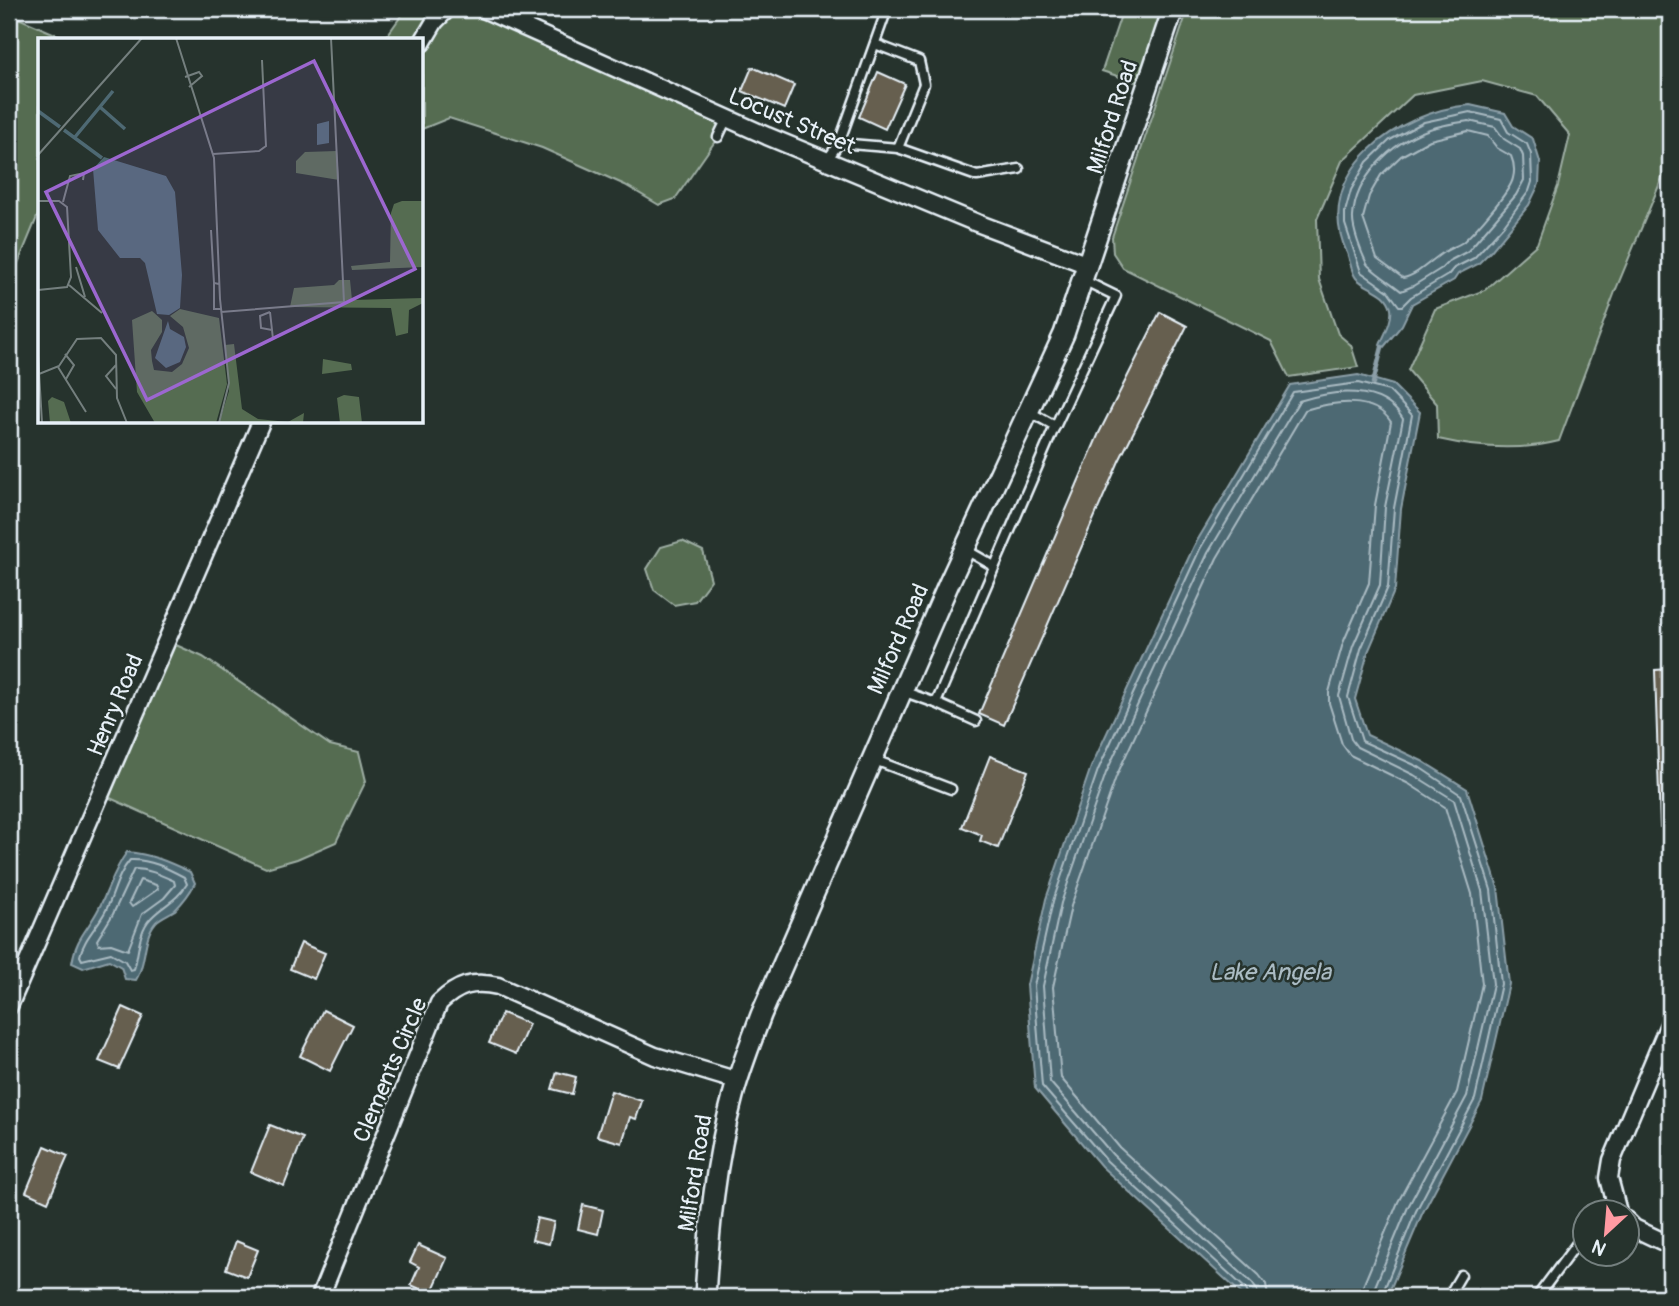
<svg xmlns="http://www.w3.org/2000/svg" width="1679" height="1306" viewBox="0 0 1679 1306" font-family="Pangolin,sans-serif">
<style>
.green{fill:#556c51;stroke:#9eaea4;stroke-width:2}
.water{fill:#4e6973;stroke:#8c9fa8;stroke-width:2}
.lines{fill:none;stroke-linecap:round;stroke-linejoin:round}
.shore{stroke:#aabbc3;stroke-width:2}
.stream{stroke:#8c9fa8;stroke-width:4.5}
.building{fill:#665f4f;stroke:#e8f1f8;stroke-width:2}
.service-casing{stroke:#e8f1f8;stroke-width:13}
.minor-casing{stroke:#e8f1f8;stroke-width:21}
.tertiary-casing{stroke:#e8f1f8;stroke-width:24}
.service{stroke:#26332d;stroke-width:8}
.minor{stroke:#26332d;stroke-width:16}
.tertiary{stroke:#26332d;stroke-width:19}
.labels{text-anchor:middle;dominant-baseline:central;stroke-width:5;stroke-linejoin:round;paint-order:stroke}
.street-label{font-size:23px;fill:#e8f1f8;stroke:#26332d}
.water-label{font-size:24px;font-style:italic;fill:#aabbc3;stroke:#26332d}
.inset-river{fill:none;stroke:#4e6973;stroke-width:3.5}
.inset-road{fill:none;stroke:#747f7e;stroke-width:2}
.view{fill:#9c67d0;fill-opacity:0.15;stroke:#9c67d0;stroke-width:3.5}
.inset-edge{fill:none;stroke:#e8f1f8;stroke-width:3.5}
</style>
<rect width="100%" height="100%" fill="#26332d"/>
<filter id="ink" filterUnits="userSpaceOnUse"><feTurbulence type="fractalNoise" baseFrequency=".0143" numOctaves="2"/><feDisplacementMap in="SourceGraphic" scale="14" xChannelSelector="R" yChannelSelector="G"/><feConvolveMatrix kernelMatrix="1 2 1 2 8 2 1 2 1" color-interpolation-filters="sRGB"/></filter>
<g filter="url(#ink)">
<!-- green -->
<g class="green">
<polygon points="406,9 483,9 727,118 718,137 675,199 659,205 625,185 542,148 449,118 422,129 422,40 384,40"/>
<polygon points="1123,9 1173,9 1148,86 1102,71"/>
<path d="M1188,9H1670V159L1616,289L1559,441C1520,451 1477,448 1438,439L1437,404L1408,370L1435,309L1485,290L1537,244L1558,186L1570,135L1537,96L1482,81L1413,95L1342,161L1317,219L1319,279L1338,334L1351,345L1358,367L1289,377L1271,341L1123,268L1113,253L1112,237Z"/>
<polygon points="9,14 69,40 40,40 40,210 9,285"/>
<polygon points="682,541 703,551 711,580 695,601 674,605 654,590 647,569 661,547"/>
<polygon points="167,641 203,657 330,745 359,752 366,781 336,842 297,859 266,868 101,794"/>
</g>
<!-- water -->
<g class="water">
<path d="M1470,105L1505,113L1513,126L1533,139L1540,162L1539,184L1529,205L1491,251L1478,264L1458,274L1454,280L1412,304L1402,325L1383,348L1380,345C1384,335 1393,320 1391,309C1387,290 1367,290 1356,278C1351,272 1350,260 1347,253C1310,172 1399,111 1470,105Z"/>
<polygon points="1358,375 1393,385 1420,412 1401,509 1395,589 1368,652 1355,699 1367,735 1422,761 1467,789 1498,888 1509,984 1482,1101 1422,1214 1387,1297 1245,1297 1101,1166 1035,1088 1027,985 1046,899 1091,767 1194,546 1290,385"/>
<path d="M127,852C151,854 169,862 190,872L195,883C190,893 183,902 175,910C169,914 161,917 156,922C142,938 147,963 136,980L125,979L121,967L109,960L83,968L72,963C76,937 88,930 99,908C109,889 114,869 127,852Z"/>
</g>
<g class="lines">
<!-- shore -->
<g class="shore">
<polygon points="1470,112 1501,119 1508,132 1527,144 1531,154 1532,182 1529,191 1504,225 1474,258 1454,268 1448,275 1411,297 1402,306 1399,306 1388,291 1361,272 1345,224 1345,212 1351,190 1367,162 1390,140 1424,122"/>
<path d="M1469,121L1495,127L1504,139L1520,149L1523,156L1524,180L1516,195L1468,251L1449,261L1442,268L1413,286L1401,291C1394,285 1370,269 1367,264C1362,254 1352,229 1353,217C1355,178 1391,143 1427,130C1440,125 1455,123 1469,121Z"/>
<path d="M1468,131L1488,136L1497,148L1511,156C1514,163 1515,171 1513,178C1511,191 1474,232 1463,242C1457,246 1450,248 1444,252C1431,260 1418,275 1403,278L1377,259L1363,218L1369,196L1381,175L1401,156L1430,140Z"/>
<path d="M130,860C150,859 167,868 184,877L187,884C176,902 164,904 151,918C138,931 139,954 134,969L130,970L125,961L111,953L82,960L80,956C83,940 97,927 105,912C114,895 117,875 130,860Z"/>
<path d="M134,869C149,869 161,875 174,881L175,885L164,898L142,914L128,950L111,944L99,945L97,940L113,914Z"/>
<polygon points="140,880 156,885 158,889 132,907 129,903"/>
<polyline points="1249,1297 1246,1289 1107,1161 1042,1086 1034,986 1053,901 1098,770 1200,549 1293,392 1358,383 1389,391 1412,415 1394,508 1388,587 1361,649 1348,697 1362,741 1419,767 1461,795 1491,890 1501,984 1475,1099 1416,1211 1381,1297"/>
<path d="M1257,1297V1290L1252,1283L1113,1155L1050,1082L1043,986L1061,903L1106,773L1208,553L1299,401C1333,390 1381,384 1403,419L1385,507L1380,585L1353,646L1339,696L1351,739L1357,747L1414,775L1454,800L1482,891L1493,984L1467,1096L1408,1207L1374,1289L1372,1297"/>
<path d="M1268,1297L1266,1284L1259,1275L1120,1148L1061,1078L1053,987L1071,906L1116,777L1217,558L1305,410C1332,402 1374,395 1391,422L1375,505L1369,583L1343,643L1329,692V703L1342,744L1350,755L1409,784L1445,807L1472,894L1482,984L1457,1092L1398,1202L1363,1286L1362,1297"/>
</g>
<!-- stream -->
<polyline class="stream" points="1373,383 1382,347"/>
</g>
<!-- building -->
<g class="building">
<polygon points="752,67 794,85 784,109 742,91"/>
<polygon points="878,72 905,84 885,129 859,117"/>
<polygon points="1160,312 1187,326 1119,461 1004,725 979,714 1099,433"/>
<polygon points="1670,669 1670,826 1660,827 1655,670"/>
<polygon points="990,756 1028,771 998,848 980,841 982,835 962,827"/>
<polygon points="301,943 325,953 314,979 290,969"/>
<polygon points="123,1007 143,1016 119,1069 99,1061"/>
<polygon points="323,1010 353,1025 330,1071 300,1056"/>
<polygon points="502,1013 529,1024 516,1054 489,1043"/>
<polygon points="557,1072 576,1077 572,1094 552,1089"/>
<polygon points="611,1091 642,1101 636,1119 630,1117 622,1143 597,1136"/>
<polygon points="270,1125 303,1138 284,1186 251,1172"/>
<polygon points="45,1146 68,1156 48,1202 26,1192"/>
<polygon points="583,1205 603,1210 598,1234 578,1229"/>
<polygon points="537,1218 554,1222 549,1244 532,1240"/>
<polygon points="236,1241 258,1250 247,1277 226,1269"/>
<polygon points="418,1245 447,1258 431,1294 411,1285 419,1267 410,1262"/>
</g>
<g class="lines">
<defs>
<g id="service">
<polyline points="718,137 727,118"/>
<polyline points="839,143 898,148 924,84 919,61 875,44"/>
<polyline points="898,148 977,176 1019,169"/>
<polyline points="827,160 839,143 887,9"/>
<polyline points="1055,427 1116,296 1083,280"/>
<polyline points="966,550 994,566"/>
<polyline points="902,691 936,703 976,721"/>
<polyline points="936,703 1055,426 1028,411"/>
<polyline points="872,759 951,789"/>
<polyline points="1448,1297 1461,1275"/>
<polyline points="1537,1297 1584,1234"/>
</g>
<g id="minor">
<polyline points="483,9 767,136 977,223 1088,265"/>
<polyline points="422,43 435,21 447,9"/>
<polyline points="9,1006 261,422"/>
<polyline points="1618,1212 1609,1178 1612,1160 1670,1022"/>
<polyline points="1626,1220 1634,1228 1670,1245"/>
<path d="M320,1297L439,1003C458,985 473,980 498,986L655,1056L738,1081"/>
</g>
<path id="tertiary" d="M705,1297C709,1229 715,1162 733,1096C740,1069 751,1042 761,1015L949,583L1064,334L1173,9"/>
</defs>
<!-- service casing -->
<use href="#service" class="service-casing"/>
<!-- minor casing -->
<use href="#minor" class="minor-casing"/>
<!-- tertiary casing -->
<use href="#tertiary" class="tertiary-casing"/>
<!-- service -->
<use href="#service" class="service"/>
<!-- minor -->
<use href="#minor" class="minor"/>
<!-- tertiary -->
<use href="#tertiary" class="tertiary"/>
</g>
</g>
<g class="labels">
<!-- street labels -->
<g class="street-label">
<text transform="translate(1112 117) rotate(-72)">Milford Road</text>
<text transform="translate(792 121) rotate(23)">Locust Street</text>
<text transform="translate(898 639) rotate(-66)">Milford Road</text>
<text transform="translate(115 705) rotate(-67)">Henry Road</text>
<text transform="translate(390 1070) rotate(-67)">Clements Circle</text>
<text transform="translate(695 1173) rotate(-81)">Milford Road</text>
</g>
<!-- water labels -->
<g class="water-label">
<text x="1270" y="972">Lake Angela</text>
</g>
</g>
<!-- overview -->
<g transform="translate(38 38)">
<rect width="385" height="385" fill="#26332d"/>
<path d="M299,113L301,142L258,135V123L267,114ZM364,163H385V229L314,232L313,228L352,224L353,175L356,166ZM301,242H312L314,262L385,260V265L371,272L370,295L358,298L353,270L252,269L256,250L296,247ZM142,271L181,280L189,346L178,385H117L99,354L94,282L114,273L124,282V294L113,312L114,323L116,332L134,334L144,326L151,310L145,289L132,278ZM196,306L204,371L220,381L250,384L266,375L265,385H181L191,353L187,307ZM285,321L313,326L314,332L284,336ZM306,357L321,359L324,385H302L299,360ZM14,359L26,364L33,385H12L10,363Z" fill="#556c51"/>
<path d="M291,83V105L279,107V86ZM66,119L128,138L137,154L144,237L142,270L131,277L119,276L107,225L102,220H82L60,192L55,131ZM130,283L132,291L146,299L148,309L142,324L128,330L117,320Z" fill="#4e6973"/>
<path class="inset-river" d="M62,69L87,91M0,73L22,89M26,92L64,120M37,99L75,53"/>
<path class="inset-road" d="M138,0L176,120L182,261L191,345L181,385M147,39L161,34L164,38L151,49M175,116L221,113L228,108L224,22M0,117L104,0M0,163H21L29,169L33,239L29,249L0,252M25,164L32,138L46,135L45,142M173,192L176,245L181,246M38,229L47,259M176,245V271H183M31,247L64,275M183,274L306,264L293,0M232,274L222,278L223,290L234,292M232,274L235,301M27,316L36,327L28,341M0,317L4,385M78,327L68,338L78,351M20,329L48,374M1,336L21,328L39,301L63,300L78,317L79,360L89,385"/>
<path class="view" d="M276,23L377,231L109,362L8,154Z"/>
<rect width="385" height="385" class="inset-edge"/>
</g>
<!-- margin -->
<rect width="1679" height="1306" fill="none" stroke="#26332d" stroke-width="35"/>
<rect x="18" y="18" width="1644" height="1271" fill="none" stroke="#e8f1f8" stroke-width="2.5" filter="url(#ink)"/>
<!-- north arrow -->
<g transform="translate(1606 1233) rotate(206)"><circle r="33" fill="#26332d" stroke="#747f7e" stroke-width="2"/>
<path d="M0-5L12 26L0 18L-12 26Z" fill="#ff9aa2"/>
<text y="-10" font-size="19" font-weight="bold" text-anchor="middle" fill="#e8f1f8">N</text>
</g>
</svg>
